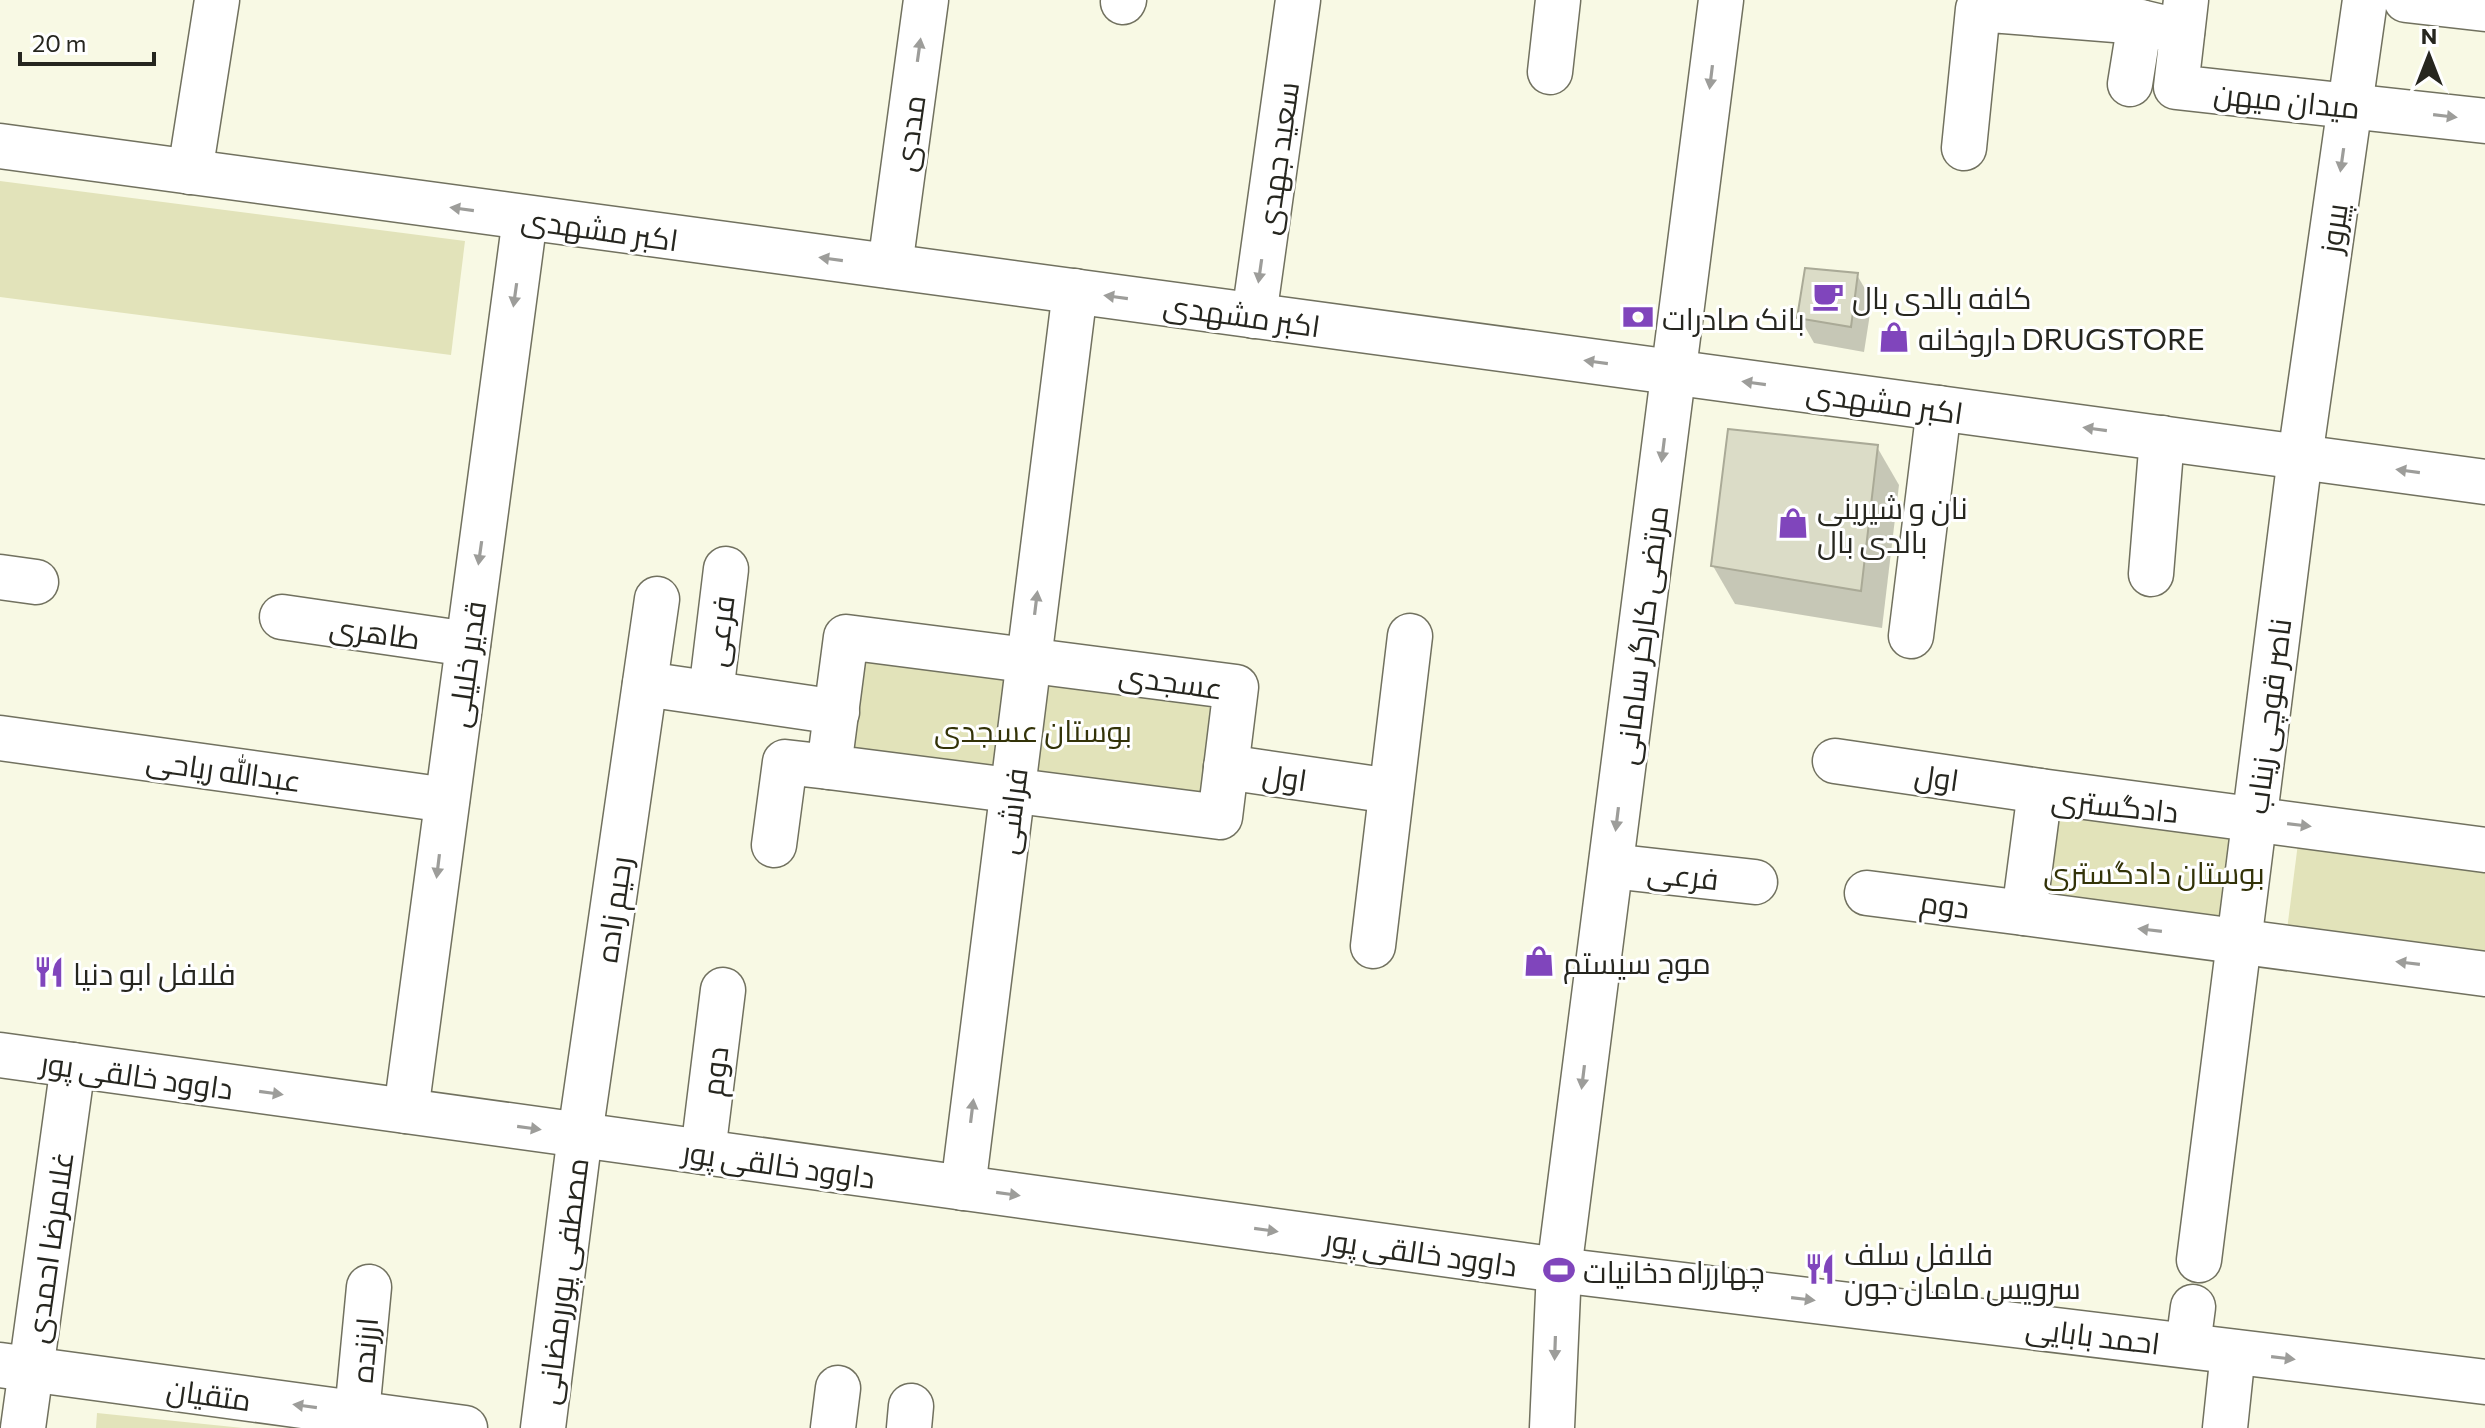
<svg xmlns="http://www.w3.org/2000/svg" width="2485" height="1428" viewBox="0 0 2485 1428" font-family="Commissioner,Cairo,sans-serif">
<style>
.green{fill:#e2e3ba}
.shadow{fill:#0003}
.building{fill:#dbdcc7;stroke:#aaaa97;stroke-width:2}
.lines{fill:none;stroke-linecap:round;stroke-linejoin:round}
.minor-casing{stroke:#71715f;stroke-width:47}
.major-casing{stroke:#71715f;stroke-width:47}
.minor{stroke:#fff;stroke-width:44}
.major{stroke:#fff;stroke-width:44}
.oneway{fill:#9d9d9a}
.labels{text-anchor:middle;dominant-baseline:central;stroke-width:6;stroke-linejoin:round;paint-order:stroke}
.street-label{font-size:30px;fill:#26261f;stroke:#fff}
.poi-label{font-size:30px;fill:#26261f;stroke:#fff;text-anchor:start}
.park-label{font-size:30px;fill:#333308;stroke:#fff}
</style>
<rect width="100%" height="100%" fill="#f8f9e4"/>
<!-- green -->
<g class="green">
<polygon points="0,181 465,241 451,355 0,297"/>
<polygon points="862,659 1216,701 1204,800 850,758"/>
<polygon points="2054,815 2265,844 2253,927 2043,898"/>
<polygon points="2298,843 2485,868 2485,955 2287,930"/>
<polygon points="97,1413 243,1428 96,1428"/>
</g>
<!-- shadow -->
<g class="shadow">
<polygon points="1857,275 1872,301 1864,352 1814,343 1800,318"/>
<polygon points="1877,447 1899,485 1882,628 1735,604 1713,566"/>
</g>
<!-- building -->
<g class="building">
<polygon points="1805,268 1858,273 1851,327 1797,318"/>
<polygon points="1728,429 1878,445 1861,591 1711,566"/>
</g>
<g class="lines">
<defs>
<g id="minor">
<polyline points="2186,0 2176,87 2485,121"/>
<polyline points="2406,0 2485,9"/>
<polyline points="1123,2 1124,0"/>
<polyline points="1550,72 1558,0"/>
<polyline points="2130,84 2140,22"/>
<polyline points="0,146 2485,482"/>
<polyline points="1964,148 1978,9 2140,22 2182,32"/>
<polyline points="190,172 217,0"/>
<polyline points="890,266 926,0"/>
<polyline points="1254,316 1298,0"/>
<polyline points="2151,574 2162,438"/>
<polyline points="0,577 36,582"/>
<polyline points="282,617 468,644"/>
<polyline points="1911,636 1939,408"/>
<polygon points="846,637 1236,687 1220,817 829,767"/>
<polyline points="645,684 837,712"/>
<polyline points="711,693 726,569"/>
<polyline points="0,738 447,800"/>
<polyline points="1835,761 2040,791"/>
<polyline points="1226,767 1391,791"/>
<polyline points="774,845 785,762 829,767"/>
<polyline points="2485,850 2040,791 2024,913 2485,974"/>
<polyline points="1611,866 1755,882"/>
<polyline points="1867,893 2024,913"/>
<polyline points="1373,946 1410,636"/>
<polyline points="406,1111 525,218"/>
<polyline points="703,1152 723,990"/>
<polyline points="963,1188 1075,291"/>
<polyline points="2199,1260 2300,457 2365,0"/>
<polyline points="1559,1270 1721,0"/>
<polyline points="2188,1345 2193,1307"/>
<polyline points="0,1365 465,1428"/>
<polyline points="357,1413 369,1287"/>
<polyline points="23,1428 73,1065"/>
<polyline points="543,1428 580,1135 657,599"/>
<polyline points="833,1428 838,1388"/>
<polyline points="909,1428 911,1406"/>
<polyline points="2225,1428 2233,1352"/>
</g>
<g id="major">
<polyline points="0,1055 1559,1270 2485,1382"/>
<polyline points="1552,1428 1559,1270"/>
</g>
</defs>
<!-- minor casing -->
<use href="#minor" class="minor-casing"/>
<!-- major casing -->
<use href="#major" class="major-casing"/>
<!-- minor -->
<use href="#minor" class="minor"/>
<!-- major -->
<use href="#major" class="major"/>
</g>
<!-- one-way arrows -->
<defs><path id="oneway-solid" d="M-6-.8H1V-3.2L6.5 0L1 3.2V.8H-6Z" transform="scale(2)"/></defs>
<g class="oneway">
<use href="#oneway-solid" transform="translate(919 50) rotate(-82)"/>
<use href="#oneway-solid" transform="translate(1711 77) rotate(97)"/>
<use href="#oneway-solid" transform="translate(2445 116) rotate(7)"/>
<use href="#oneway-solid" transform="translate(2342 160) rotate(98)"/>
<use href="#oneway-solid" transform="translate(462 209) rotate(-172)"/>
<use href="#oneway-solid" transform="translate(831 259) rotate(-172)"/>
<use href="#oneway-solid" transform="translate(1260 271) rotate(98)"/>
<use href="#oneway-solid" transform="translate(515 295) rotate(98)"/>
<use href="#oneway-solid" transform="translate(1116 297) rotate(-172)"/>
<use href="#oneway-solid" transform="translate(1596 362) rotate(-172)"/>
<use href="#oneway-solid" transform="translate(1754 383) rotate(-172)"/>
<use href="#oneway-solid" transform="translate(2095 429) rotate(-172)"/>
<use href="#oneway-solid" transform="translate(1663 450) rotate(97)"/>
<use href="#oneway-solid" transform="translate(2408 471) rotate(-172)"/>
<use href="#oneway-solid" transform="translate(480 553) rotate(98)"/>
<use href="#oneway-solid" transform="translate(1036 603) rotate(-83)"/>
<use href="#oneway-solid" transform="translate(1617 819) rotate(97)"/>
<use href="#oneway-solid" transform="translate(2299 825) rotate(7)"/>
<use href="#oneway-solid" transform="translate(438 866) rotate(97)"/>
<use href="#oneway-solid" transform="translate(2150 930) rotate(-173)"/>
<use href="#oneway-solid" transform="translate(2408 963) rotate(-173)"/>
<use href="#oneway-solid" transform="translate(1583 1077) rotate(97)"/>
<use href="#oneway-solid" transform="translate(271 1093) rotate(8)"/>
<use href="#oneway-solid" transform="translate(972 1111) rotate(-83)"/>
<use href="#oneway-solid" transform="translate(529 1128) rotate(8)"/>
<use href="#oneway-solid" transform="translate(1008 1194) rotate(8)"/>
<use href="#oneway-solid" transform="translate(1266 1230) rotate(8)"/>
<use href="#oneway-solid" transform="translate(1803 1299) rotate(7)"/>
<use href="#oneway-solid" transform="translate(1555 1348) rotate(92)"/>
<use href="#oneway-solid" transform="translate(2283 1358) rotate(7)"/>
<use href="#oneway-solid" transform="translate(305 1406) rotate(-172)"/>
</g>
<!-- icons -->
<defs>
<symbol id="cafe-bare" viewBox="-9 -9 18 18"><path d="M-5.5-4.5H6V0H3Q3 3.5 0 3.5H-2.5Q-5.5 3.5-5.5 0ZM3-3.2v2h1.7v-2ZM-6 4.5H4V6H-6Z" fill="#8045bc" stroke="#fff" stroke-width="2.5" paint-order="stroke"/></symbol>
<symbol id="bank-bare" viewBox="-9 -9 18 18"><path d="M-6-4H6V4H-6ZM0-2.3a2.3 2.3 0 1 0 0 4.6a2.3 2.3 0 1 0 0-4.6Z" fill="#8045bc" stroke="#fff" stroke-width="2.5" paint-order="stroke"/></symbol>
<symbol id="shop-bare" viewBox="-9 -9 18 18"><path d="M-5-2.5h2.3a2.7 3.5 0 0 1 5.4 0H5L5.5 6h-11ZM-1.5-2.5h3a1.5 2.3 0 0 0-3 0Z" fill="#8045bc" stroke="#fff" stroke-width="2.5" paint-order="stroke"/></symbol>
<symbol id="restaurant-bare" viewBox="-9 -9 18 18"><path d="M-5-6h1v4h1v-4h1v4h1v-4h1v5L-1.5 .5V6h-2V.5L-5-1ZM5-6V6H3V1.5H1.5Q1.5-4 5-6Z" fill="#8045bc" stroke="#fff" stroke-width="2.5" paint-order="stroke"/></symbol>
<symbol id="stadium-bare" viewBox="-9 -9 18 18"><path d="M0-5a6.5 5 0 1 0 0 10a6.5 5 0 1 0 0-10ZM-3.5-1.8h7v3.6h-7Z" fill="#8045bc" stroke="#fff" stroke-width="2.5" paint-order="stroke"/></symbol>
</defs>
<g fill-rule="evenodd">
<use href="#cafe-bare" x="1806" y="274" width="44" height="44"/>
<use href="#bank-bare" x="1616" y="295" width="44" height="44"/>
<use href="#shop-bare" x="1872" y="315" width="44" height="44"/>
<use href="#shop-bare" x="1771" y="501" width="44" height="44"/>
<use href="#shop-bare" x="1517" y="939" width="44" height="44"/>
<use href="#restaurant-bare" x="27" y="950" width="44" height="44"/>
<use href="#restaurant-bare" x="1798" y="1247" width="44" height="44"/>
<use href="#stadium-bare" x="1537" y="1248" width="44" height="44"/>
</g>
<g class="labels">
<!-- street labels -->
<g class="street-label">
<text transform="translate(2287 99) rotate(6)">میدان میهن</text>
<text transform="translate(908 133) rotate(-82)">مددی</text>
<text transform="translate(1276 158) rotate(-82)">سعید جهدی</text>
<text transform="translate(600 228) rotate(8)">اکبر مشهدی</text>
<text transform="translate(2332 228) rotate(-82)">پیروز</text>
<text transform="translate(1242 314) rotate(8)">اکبر مشهدی</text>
<text transform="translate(1885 401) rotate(8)">اکبر مشهدی</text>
<text transform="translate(375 631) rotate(8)">طاهری</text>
<text transform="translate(718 631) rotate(-83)">فرعی</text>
<text transform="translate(1640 635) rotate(-83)">مرتضی کارگر سامانی</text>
<text transform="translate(465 664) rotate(-82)">قدیر خلیلی</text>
<text transform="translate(1171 680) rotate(8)">عسجدی</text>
<text transform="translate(2267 716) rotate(-83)">ناصر قوچی زیناب</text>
<text transform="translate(224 769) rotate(8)">عبدالله ریاحی</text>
<text transform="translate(1285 776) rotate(8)">اول</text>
<text transform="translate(1937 776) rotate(8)">اول</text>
<text transform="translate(2115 804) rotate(6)">دادگستری</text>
<text transform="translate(1010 811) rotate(-83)">فراشی</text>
<text transform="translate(1683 874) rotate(6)">فرعی</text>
<text transform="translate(1945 903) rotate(8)">دوم</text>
<text transform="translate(612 909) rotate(-82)">رحیم زاده</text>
<text transform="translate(713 1071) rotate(-83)">دوم</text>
<text transform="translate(137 1074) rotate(8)">داوود خالقی پور</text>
<text transform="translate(779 1163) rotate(8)">داوود خالقی پور</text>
<text transform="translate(48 1247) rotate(-82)">غلامرضا احمدی</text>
<text transform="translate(1421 1251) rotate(8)">داوود خالقی پور</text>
<text transform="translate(561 1281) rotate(-83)">مصطفی پوررمضانی</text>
<text transform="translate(2093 1334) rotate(7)">احمد بابایی</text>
<text transform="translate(363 1350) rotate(-85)">ارزنده</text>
<text transform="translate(209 1393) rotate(8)">متقیان</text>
</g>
<!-- poi labels -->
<g class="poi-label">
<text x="1852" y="296">کافه بالدی بال</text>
<text x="1662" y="317">بانک صادرات</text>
<text x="1918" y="337">داروخانه DRUGSTORE</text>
<text x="1817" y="506">نان و شیرینی<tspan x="1817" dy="34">بالدی بال</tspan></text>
<text x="1563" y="961">موج سیستم</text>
<text x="73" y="972">فلافل ابو دنیا</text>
<text x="1844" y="1252">فلافل سلف<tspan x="1844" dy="34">سرویس مامان جون</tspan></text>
<text x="1583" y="1270">چهارراه دخانیات</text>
</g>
<!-- park labels -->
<g class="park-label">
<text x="1033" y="729">بوستان عسجدی</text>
<text x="2154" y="871">بوستان دادگستری</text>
</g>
</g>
<!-- north arrow -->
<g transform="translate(2429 56)" stroke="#ffffff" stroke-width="6" paint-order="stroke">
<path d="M0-6L14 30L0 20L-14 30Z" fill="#26261f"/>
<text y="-12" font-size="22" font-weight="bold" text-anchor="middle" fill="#26261f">N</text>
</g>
<!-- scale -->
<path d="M20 52v12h134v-12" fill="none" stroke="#26261f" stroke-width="4"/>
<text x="32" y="52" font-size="24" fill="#26261f" stroke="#ffffff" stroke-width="6" paint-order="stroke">20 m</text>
</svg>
